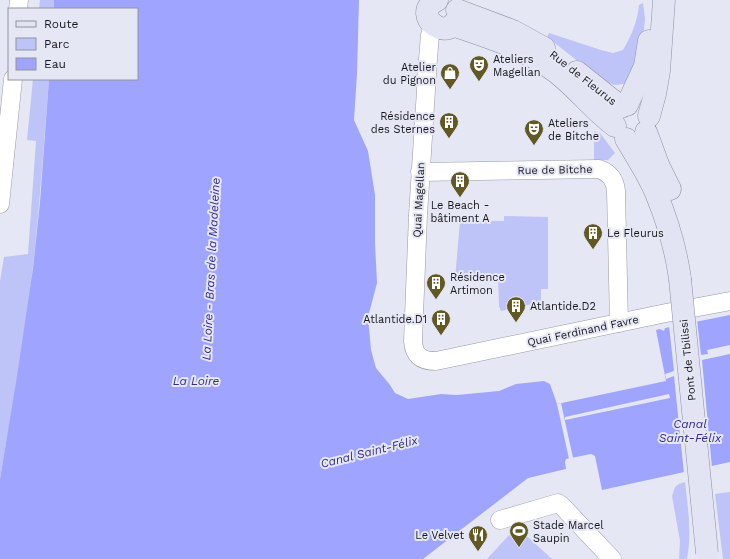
<svg xmlns="http://www.w3.org/2000/svg" width="730" height="559" viewBox="0 0 730 559" font-family="'Work Sans',sans-serif">
<style>
.green{fill:#bfc4f8}
.water{fill:#9fa4fe;fill-rule:evenodd}
.pier{fill:#e5e7f4}
.lines{fill:none;stroke-linecap:round;stroke-linejoin:round}
.minor-casing{stroke:#9899a6;stroke-width:19}
.major-casing{stroke:#8e91a3;stroke-width:23}
.minor{stroke:#fff;stroke-width:18}
.major{stroke:#e2e4f3;stroke-width:22}
.major-bridge-casing{stroke:#8e91a3;stroke-width:23;stroke-linecap:butt}
.major-bridge{stroke:#e2e4f3;stroke-width:22}
.labels{text-anchor:middle;dominant-baseline:central;stroke-width:4;stroke-linejoin:round;paint-order:stroke}
.poi-label{font-size:11px;fill:#16171c;stroke:#e5e7f4;text-anchor:start}
.street-label{font-size:11px;fill:#16171c;stroke:#e5e7f4}
.water-label{font-size:12px;font-style:italic;fill:#362c90;stroke:#e5e7f4}
</style>
<rect width="100%" height="100%" fill="#e5e7f4"/>
<!-- green -->
<g class="green">
<polygon points="40,0 54,0 54,9 39,9"/>
<path d="M643,3L645,19L643,38L630,79L624,84L614,85L602,80L547,37L549,33L601,50L613,53L623,50C632,34 637,23 639,5Z"/>
<path d="M33,79H49C44,141 40,204 33,266C25,338 12,408 0,479V281L4,257L28,254L36,141L27,140Z"/>
<polygon points="594,131 600,133 615,153 608,160 594,160"/>
<polygon points="504,216 548,217 548,289 541,289 541,302 501,311 499,306 498,275 473,280 455,279 460,221 504,221"/>
<path d="M685,482C688,508 692,533 687,559H679L680,541L672,496L675,487L679,484Z"/>
<polygon points="730,492 730,559 723,559 715,494"/>
<polygon points="518,528 552,559 487,559 509,535 511,536"/>
</g>
<!-- water -->
<path class="water" d="M54,0H359L357,74L354,120L368,151L375,195V243L377,283L368,317L371,350L376,368L390,385L395,393L408,399L441,394L457,395L499,391L516,384L544,381L550,384L557,404L666,381L656,330L660,329L664,331L665,328L730,315V462L602,490L595,456L591,454L566,459L565,462L566,469L528,478L423,559H0V479L17,376L33,268L40,202L49,79H137V9H54ZM669,394L670,398L565,420V417Z"/>
<!-- pier -->
<g class="pier">
<polygon points="697,320 701,355 708,354 707,350 730,345 730,354 702,360 712,468 684,474 674,376 666,379 665,374 674,371 669,326"/>
<polygon points="561,403 573,458 569,459 557,404"/>
</g>
<g class="lines">
<defs>
<g id="minor">
<polyline points="18,9 19,0"/>
<path d="M433,25L430,35L428,59L418,215L413,341C414,356 421,361 436,361L666,313L730,301"/>
<path d="M420,172L599,169C610,173 615,180 616,191L619,323"/>
<polyline points="0,204 13,79"/>
<polyline points="500,520 558,503 562,506 612,559"/>
</g>
<g id="major">
<path d="M437,0C407,16 454,47 458,14"/>
<polyline points="457,10 513,31 544,48"/>
<path d="M452,25C488,37 526,49 556,72C577,88 593,110 615,126"/>
<polyline points="577,72 621,107"/>
<polyline points="627,105 645,66 649,41"/>
<polyline points="649,116 655,94 659,71 664,0"/>
<polyline points="646,132 659,167 670,189"/>
<path d="M626,139C636,156 648,174 656,193C667,220 676,249 680,279"/>
</g>
</defs>
<!-- minor casing -->
<use href="#minor" class="minor-casing"/>
<!-- major casing -->
<use href="#major" class="major-casing"/>
<!-- minor -->
<use href="#minor" class="minor"/>
<!-- major -->
<use href="#major" class="major"/>
<defs>
<polyline id="major-bridge" points="680,279 707,553"/>
</defs>
<!-- major-bridge casing -->
<use href="#major-bridge" class="major-bridge-casing"/>
<!-- major-bridge -->
<use href="#major-bridge" class="major-bridge"/>
</g>
<!-- icons -->
<defs>
<symbol id="theatre-pin" viewBox="-11 -11 22 30"><path d="M0 17L-7.5 6A9.5 9.5 0 1 1 7.5 6Z" fill="#615824" stroke="#e5e7f4"/><path d="M-5-5.5Q0-4 5-5.5V0Q5 5 0 6Q-5 5-5 0ZM-3.3-2.5H-1v1.5H-3.3ZM1-2.5H3.3v1.5H1ZM-2.8 1Q0 5.5 2.8 1Z" fill="#fff"/></symbol>
<symbol id="shop-pin" viewBox="-11 -11 22 30"><path d="M0 17L-7.5 6A9.5 9.5 0 1 1 7.5 6Z" fill="#615824" stroke="#e5e7f4"/><path d="M-5-2.5h2.3a2.7 3.5 0 0 1 5.4 0H5L5.5 6h-11ZM-1.5-2.5h3a1.5 2.3 0 0 0-3 0Z" fill="#fff"/></symbol>
<symbol id="building-pin" viewBox="-11 -11 22 30"><path d="M0 17L-7.5 6A9.5 9.5 0 1 1 7.5 6Z" fill="#615824" stroke="#e5e7f4"/><path d="M-4-6H4V6H1V3H-1V6H-4ZM-2.5-4.3h1.7v1.8h-1.7ZM.8-4.3h1.7v1.8H.8ZM-2.5-1h1.7V.8h-1.7ZM.8-1h1.7V.8H.8Z" fill="#fff"/></symbol>
<symbol id="stadium-pin" viewBox="-11 -11 22 30"><path d="M0 17L-7.5 6A9.5 9.5 0 1 1 7.5 6Z" fill="#615824" stroke="#e5e7f4"/><path d="M0-5a6.5 5 0 1 0 0 10a6.5 5 0 1 0 0-10ZM-3.5-1.8h7v3.6h-7Z" fill="#fff"/></symbol>
<symbol id="restaurant-pin" viewBox="-11 -11 22 30"><path d="M0 17L-7.5 6A9.5 9.5 0 1 1 7.5 6Z" fill="#615824" stroke="#e5e7f4"/><path d="M-5-6h1v4h1v-4h1v4h1v-4h1v5L-1.5 .5V6h-2V.5L-5-1ZM5-6V6H3V1.5H1.5Q1.5-4 5-6Z" fill="#fff"/></symbol>
</defs>
<g fill-rule="evenodd">
<use href="#theatre-pin" x="468" y="54" width="22" height="30"/>
<use href="#shop-pin" x="439" y="62" width="22" height="30"/>
<use href="#building-pin" x="438" y="111" width="22" height="30"/>
<use href="#theatre-pin" x="523" y="118" width="22" height="30"/>
<use href="#building-pin" x="449" y="170" width="22" height="30"/>
<use href="#building-pin" x="582" y="222" width="22" height="30"/>
<use href="#building-pin" x="425" y="272" width="22" height="30"/>
<use href="#building-pin" x="505" y="295" width="22" height="30"/>
<use href="#building-pin" x="430" y="308" width="22" height="30"/>
<use href="#stadium-pin" x="508" y="520" width="22" height="30"/>
<use href="#restaurant-pin" x="467" y="524" width="22" height="30"/>
</g>
<g class="labels">
<!-- poi labels -->
<g class="poi-label">
<text x="493" y="59">Ateliers<tspan x="493" dy="13">Magellan</tspan></text>
<text x="436" y="67" text-anchor="end">Atelier<tspan x="436" dy="13">du Pignon</tspan></text>
<text x="435" y="116" text-anchor="end">Résidence<tspan x="435" dy="13">des Sternes</tspan></text>
<text x="548" y="123">Ateliers<tspan x="548" dy="13">de Bitche</tspan></text>
<text x="460" y="205" text-anchor="middle">Le Beach -<tspan x="460" dy="13">bâtiment A</tspan></text>
<text x="607" y="233">Le Fleurus</text>
<text x="450" y="277">Résidence<tspan x="450" dy="13">Artimon</tspan></text>
<text x="530" y="306">Atlantide.D2</text>
<text x="427" y="319" text-anchor="end">Atlantide.D1</text>
<text x="533" y="525">Stade Marcel<tspan x="533" dy="13">Saupin</tspan></text>
<text x="464" y="535" text-anchor="end">Le Velvet</text>
</g>
<!-- street labels -->
<g class="street-label">
<text transform="translate(583 78) rotate(38)">Rue de Fleurus</text>
<text transform="translate(555 170) rotate(-1)">Rue de Bitche</text>
<text transform="translate(419 200) rotate(-87)">Quai Magellan</text>
<text transform="translate(583 331) rotate(-12)">Quai Ferdinand Favre</text>
<text transform="translate(688 360) rotate(-96)">Pont de Tbilissi</text>
</g>
<!-- water labels -->
<g class="water-label">
<text transform="translate(211 269) rotate(-87)">La Loire - Bras de la Madeleine</text>
<text x="196" y="381">La Loire</text>
<text x="690" y="424">Canal<tspan x="690" dy="14">Saint-Félix</tspan></text>
<text transform="translate(369 452) rotate(-14)">Canal Saint-Félix</text>
</g>
</g>
<!-- legend -->
<rect x="8" y="8" width="130" height="72" fill="#e5e7f4" stroke="#92949e"/>
<rect x="16" y="21" width="20" height="6" fill="#e2e4f3" stroke="#92949e"/>
<text x="44" y="28" font-size="12" fill="#16171c">Route</text>
<rect x="16" y="38" width="20" height="12" fill="#bfc4f8" stroke="#92949e"/>
<text x="44" y="48" font-size="12" fill="#16171c">Parc</text>
<rect x="16" y="58" width="20" height="12" fill="#9fa4fe" stroke="#92949e"/>
<text x="44" y="68" font-size="12" fill="#16171c">Eau</text>
</svg>
